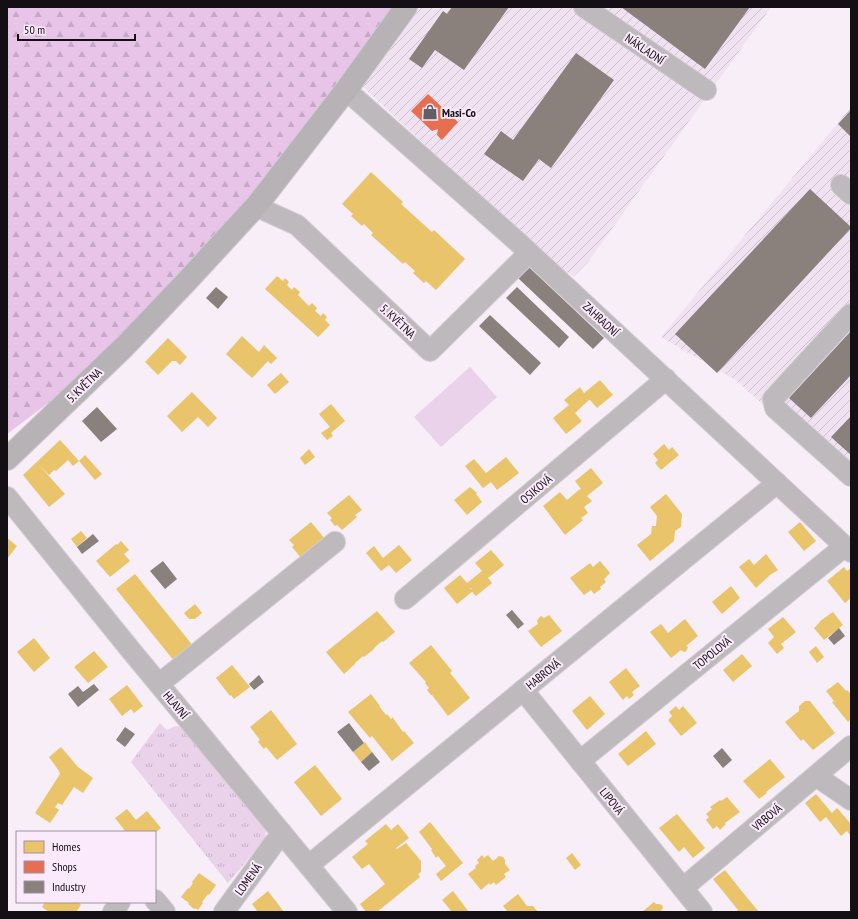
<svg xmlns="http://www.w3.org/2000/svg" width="858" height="919" viewBox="0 0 858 919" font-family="'PT Sans Narrow',sans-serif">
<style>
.industrial{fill:url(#industrial-furrows)}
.grass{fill:url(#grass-tufts)}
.forest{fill:url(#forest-firs)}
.pitch{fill:#ead2ea}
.homes{fill:#e9c46a}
.shops{fill:#e76f51}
.industry{fill:#8a817c}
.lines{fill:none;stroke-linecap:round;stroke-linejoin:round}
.minor-casing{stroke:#d2cbd2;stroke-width:22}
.major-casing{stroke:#d2cbd2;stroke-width:24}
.minor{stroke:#bdb9bd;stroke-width:20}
.major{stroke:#b6b2b6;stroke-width:22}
.labels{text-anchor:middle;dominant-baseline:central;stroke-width:4;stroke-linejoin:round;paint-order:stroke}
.street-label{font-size:12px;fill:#140f15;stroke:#fbeafb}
.poi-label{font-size:12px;font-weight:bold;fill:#140f15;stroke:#fbeafb;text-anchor:start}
</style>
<defs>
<pattern id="industrial-furrows" width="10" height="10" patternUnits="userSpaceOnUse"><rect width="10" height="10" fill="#f1e2f2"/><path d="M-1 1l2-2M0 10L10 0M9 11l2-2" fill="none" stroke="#cec1cf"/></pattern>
<pattern id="grass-tufts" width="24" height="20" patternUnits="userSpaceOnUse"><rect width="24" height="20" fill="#ead2ea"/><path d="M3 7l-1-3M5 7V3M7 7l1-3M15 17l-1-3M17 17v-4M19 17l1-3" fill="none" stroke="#c8b3c8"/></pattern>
<pattern id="forest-firs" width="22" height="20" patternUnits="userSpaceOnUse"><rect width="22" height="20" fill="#e7c4e8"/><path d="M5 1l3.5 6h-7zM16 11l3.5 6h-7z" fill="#c5a7c6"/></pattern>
</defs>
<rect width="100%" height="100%" fill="#f7eef7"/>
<!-- industrial -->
<g class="industrial">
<polygon points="421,7 771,7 588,262 574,276 551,263 363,87"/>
<polygon points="851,107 851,485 737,381 661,337"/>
</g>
<!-- grass -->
<path class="grass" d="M160,723L167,730C173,727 177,725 184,727L266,828L265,839L228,883L131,762Z"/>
<!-- forest -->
<polygon class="forest" points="7,7 394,7 261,188 83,377 7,434"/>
<!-- pitch -->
<polygon class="pitch" points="470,367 497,397 441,447 414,417"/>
<!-- homes -->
<g class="homes">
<polygon points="371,172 403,202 401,204 432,232 434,230 465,259 436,290 426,281 424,283 413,273 415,271 405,262 403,264 371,235 373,233 364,224 362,226 351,216 353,214 342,204"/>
<polygon points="277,276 283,281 285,278 289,282 287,285 292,290 294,287 300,292 298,295 309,306 312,303 317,308 315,311 321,316 323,313 327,317 325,320 330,325 318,337 265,289"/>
<polygon points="242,336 259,352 264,345 277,358 271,364 268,361 252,378 226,354"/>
<polygon points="168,338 187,357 180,365 176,361 172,361 158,375 145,362"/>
<polygon points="281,373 289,382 275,394 267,385"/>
<polygon points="600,380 613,395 597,408 590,400 589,400 575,413 582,421 566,434 553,418 569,405 564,400 580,387 584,393"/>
<polygon points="192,392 217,418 208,427 198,417 182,432 167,416"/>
<polygon points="331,404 345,421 331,433 333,436 327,440 321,433 330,427 319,414"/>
<polygon points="60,440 79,461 85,455 102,474 95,480 79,461 73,466 68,460 56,471 54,470 49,475 39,465 65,494 49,507 23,475"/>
<polygon points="664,444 669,450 672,447 679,455 661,470 655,463 658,460 653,454"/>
<polygon points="309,449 315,457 305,465 300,458"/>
<polygon points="506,457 519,473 497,490 491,482 483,488 465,466 474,459 486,473"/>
<polygon points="591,468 603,483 587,496 592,501 584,507 588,513 581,518 583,520 565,535 543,506 560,492 567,500 580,489 580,490 581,489 575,481"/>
<polygon points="470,487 477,493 476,494 482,502 467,515 454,500"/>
<polygon points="666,494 682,514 681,527 675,531 674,541 650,561 637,545 651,534 652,526 656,526 657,516 650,507"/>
<polygon points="349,495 362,510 355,515 357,517 342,530 337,525 335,526 330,520 332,518 327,513"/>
<polygon points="311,522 325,539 302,559 292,547 294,545 289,540"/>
<polygon points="800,522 816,541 804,551 788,532"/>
<polygon points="81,531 87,538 77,547 71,539"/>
<polygon points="7,538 17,546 7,559"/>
<polygon points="121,541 129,550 124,554 130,561 110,577 96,561 116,544 117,545"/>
<polygon points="399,545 412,560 396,573 389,565 381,571 366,553 374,546 383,558"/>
<polygon points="491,550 504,565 488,578 492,583 476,596 473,593 471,588 470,588 473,591 457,604 444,588 460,575 467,583 482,571 475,563"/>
<polygon points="766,554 778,570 770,575 756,588 739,567 749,559 754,565"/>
<polygon points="600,561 610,573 604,579 606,582 600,587 601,589 594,594 591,590 584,595 570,578 590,563 593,567"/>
<polygon points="844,567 847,571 850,569 851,570 851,598 845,603 827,581"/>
<polygon points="135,574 194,647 175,662 116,589"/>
<polygon points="731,586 740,598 722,614 712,602"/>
<polygon points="195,604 202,613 195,619 189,619 184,613"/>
<polygon points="377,611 395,632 383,642 382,641 374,648 374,649 364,657 363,656 355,663 355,664 344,674 326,652"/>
<polygon points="833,612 843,625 824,640 814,628 820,622 820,621"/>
<polygon points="549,615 562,631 541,647 528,631 538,624 537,620 541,616 544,618"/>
<polygon points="783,617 796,632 781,644 784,648 777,654 768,643 774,637 768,629"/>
<polygon points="685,619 698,636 686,646 688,647 687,650 685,652 682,651 681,650 671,658 650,632 661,624 668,633"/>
<polygon points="34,638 50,658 34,672 17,652"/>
<polygon points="431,645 452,671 450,673 470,698 448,716 432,695 431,695 427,690 429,688 425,683 426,682 409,663"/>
<polygon points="816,646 824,657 817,663 809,652"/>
<polygon points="94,651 108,667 88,683 74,667"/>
<polygon points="742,654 752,666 733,682 723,670"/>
<polygon points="232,665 250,687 234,699 231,695 230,696 216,678"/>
<polygon points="626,668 640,686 632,692 634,695 629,699 627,696 623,700 609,682"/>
<polygon points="838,682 846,691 847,690 851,694 851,719 848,722 832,702 834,701 826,691"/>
<polygon points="127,685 143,706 134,713 131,709 122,716 109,699"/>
<polygon points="371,694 380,706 379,706 386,715 387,714 391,719 393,717 393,718 403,732 404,731 414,743 392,761 372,736 370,738 348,712"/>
<polygon points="590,696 605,714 587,730 572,711"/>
<polygon points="805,701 810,701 835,733 813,750 803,739 801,741 785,722 799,711 799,706"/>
<polygon points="676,706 679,710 683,706 697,723 681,736 668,720 672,716 669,712"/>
<polygon points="271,710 297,744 277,760 266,747 264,749 258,742 260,740 250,727"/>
<polygon points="646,731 656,744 628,766 618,754"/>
<polygon points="365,742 372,752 361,762 353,752"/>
<polygon points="61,747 78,767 93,778 83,793 74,787 62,805 58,803 55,807 59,810 50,823 35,813 60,774 59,771 49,757"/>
<polygon points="770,759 785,777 766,792 767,793 759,799 743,781"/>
<polygon points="315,765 342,799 321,816 294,782"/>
<polygon points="816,794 832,813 837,808 851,824 851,836 847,831 841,836 826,817 820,822 805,803"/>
<polygon points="727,797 740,812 725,823 726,824 720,830 717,826 713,829 706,820 709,817 706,814 712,809 710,807 720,800 721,801"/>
<polygon points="127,809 136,820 147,811 161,828 155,833 155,832 126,832 115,818"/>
<polygon points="677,814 705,848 693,858 684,847 679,852 659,828"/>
<polygon points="430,822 463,863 441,881 436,874 446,866 438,856 436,858 431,850 432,849 419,832"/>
<polygon points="386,824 391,830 398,824 409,838 396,848 397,849 406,843 421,861 421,872 418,874 420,877 377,912 366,912 360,904 385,884 369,864 362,869 352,857 368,844 365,841"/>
<polygon points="572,853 581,865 575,870 566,858"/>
<polygon points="482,855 484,858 488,855 493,861 499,856 503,857 505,860 505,864 510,870 504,874 506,877 496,885 494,882 490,885 489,883 481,890 468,874 476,868 475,866 479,863 477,860"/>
<polygon points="725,870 740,889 759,912 736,912 738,910 713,879"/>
<polygon points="199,873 216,885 209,895 208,894 202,902 203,903 198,910 195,908 194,909 188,904 189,903 181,897 188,888 189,889 193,883 192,882"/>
<polygon points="268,891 284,912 255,912 257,911 252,904"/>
<polygon points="453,891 469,912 452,912 442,900"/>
<polygon points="518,894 527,906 533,906 538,912 508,912 503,906"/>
<polygon points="45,902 78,902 81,905 76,912 49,912 42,907"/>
<polygon points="654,902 656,904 659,904 662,905 663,908 661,911 662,912 642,912"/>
</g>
<!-- shops -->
<polygon class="shops" points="428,94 458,122 442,140 437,135 438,129 432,131 411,111"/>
<!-- industry -->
<g class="industry">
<polygon points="452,7 509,7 464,70 435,50 422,68 409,59 443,11 447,14"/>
<polygon points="621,7 750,7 705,69"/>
<polygon points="576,53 614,80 551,168 539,159 523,181 484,154 501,131 513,140"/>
<polygon points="851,110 851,137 838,124"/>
<polygon points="810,189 851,227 851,228 717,373 675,334"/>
<polygon points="529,267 604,338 593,349 518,278"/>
<polygon points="216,287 228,297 218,309 206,298"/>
<polygon points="517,287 569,337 559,348 506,298"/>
<polygon points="490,315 541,363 530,375 479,326"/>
<polygon points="851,331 851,375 811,418 789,398"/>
<polygon points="97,407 117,429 101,442 82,421"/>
<polygon points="851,416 851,455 831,437"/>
<polygon points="93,534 99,541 82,554 77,547"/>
<polygon points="163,561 177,579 165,589 150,571"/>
<polygon points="512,610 524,624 518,629 506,615"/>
<polygon points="839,628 845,636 834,645 828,638"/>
<polygon points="259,675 264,682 254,690 249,684"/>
<polygon points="94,684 99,690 78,707 68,694 78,686 83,692"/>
<polygon points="349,723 364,743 353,752 337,732"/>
<polygon points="125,727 135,734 125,747 116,740"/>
<polygon points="722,748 732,760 723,768 713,756"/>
<polygon points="372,752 380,762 369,771 361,762"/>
</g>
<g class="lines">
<defs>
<g id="minor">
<polyline points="584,7 706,90"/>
<polyline points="346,90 520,244 851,552"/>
<polyline points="841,185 851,194"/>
<polyline points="257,205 264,210 297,225 430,351 529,253"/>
<polyline points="851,314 773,399 775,408 851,476"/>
<polyline points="7,497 129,648 347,912"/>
<polyline points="405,599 666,379"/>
<polyline points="159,684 335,542"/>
<polyline points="523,690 702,912"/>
<polyline points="580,761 845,546"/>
<polyline points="816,776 851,800"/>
<polyline points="309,865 777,483"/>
<polyline points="683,888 851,746"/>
<polyline points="155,900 165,912"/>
<polyline points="113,912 120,902"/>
<polyline points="224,912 272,846 282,833"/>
</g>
<polyline id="major" points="7,459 124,347 187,281 257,205 346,90 406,7"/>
</defs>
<!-- minor casing -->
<use href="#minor" class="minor-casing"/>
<!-- major casing -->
<use href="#major" class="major-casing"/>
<!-- minor -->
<use href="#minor" class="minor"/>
<!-- major -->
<use href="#major" class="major"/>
</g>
<!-- icons -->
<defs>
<symbol id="shop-bare" viewBox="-9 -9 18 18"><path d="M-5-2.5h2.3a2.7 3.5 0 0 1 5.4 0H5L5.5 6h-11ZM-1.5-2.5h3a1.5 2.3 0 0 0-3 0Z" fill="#635d64" stroke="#fbeafb" stroke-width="2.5" paint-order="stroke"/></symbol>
</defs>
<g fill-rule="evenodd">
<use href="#shop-bare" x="419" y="101" width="22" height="22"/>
</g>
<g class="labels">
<!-- street labels -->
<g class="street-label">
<text transform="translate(645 49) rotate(34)">NÁKLADNÍ</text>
<text transform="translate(601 319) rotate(43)">ZAHRADNÍ</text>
<text transform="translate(398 321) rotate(43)">5. KVĚTNA</text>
<text transform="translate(84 385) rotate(-44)">5. KVĚTNA</text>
<text transform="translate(536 489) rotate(-40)">OSIKOVÁ</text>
<text transform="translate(712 653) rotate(-39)">TOPOLOVÁ</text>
<text transform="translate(543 674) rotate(-39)">HABROVÁ</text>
<text transform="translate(176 705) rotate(50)">HLAVNÍ</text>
<text transform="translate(612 801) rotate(51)">LIPOVÁ</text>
<text transform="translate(767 817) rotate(-40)">VRBOVÁ</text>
<text transform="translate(248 879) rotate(-54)">LOMENÁ</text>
</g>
<!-- poi labels -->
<g class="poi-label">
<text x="442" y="112">Masi-Co</text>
</g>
</g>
<!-- border -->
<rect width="858" height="919" fill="none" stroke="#140f15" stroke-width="16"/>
<!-- legend -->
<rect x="16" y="831" width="140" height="72" fill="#fbeafb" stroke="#9f929f"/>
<rect x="24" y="841" width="20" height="12" fill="#e9c46a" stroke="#9f929f"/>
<text x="52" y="851" font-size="12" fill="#140f15">Homes</text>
<rect x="24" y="861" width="20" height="12" fill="#e76f51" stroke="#9f929f"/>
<text x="52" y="871" font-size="12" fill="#140f15">Shops</text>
<rect x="24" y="881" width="20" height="12" fill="#8a817c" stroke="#9f929f"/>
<text x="52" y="891" font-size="12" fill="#140f15">Industry</text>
<!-- scale -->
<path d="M18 34v6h117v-6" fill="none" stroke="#140f15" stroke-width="2"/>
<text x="24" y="34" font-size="12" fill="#140f15" stroke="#fbeafb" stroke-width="3" paint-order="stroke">50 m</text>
</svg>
